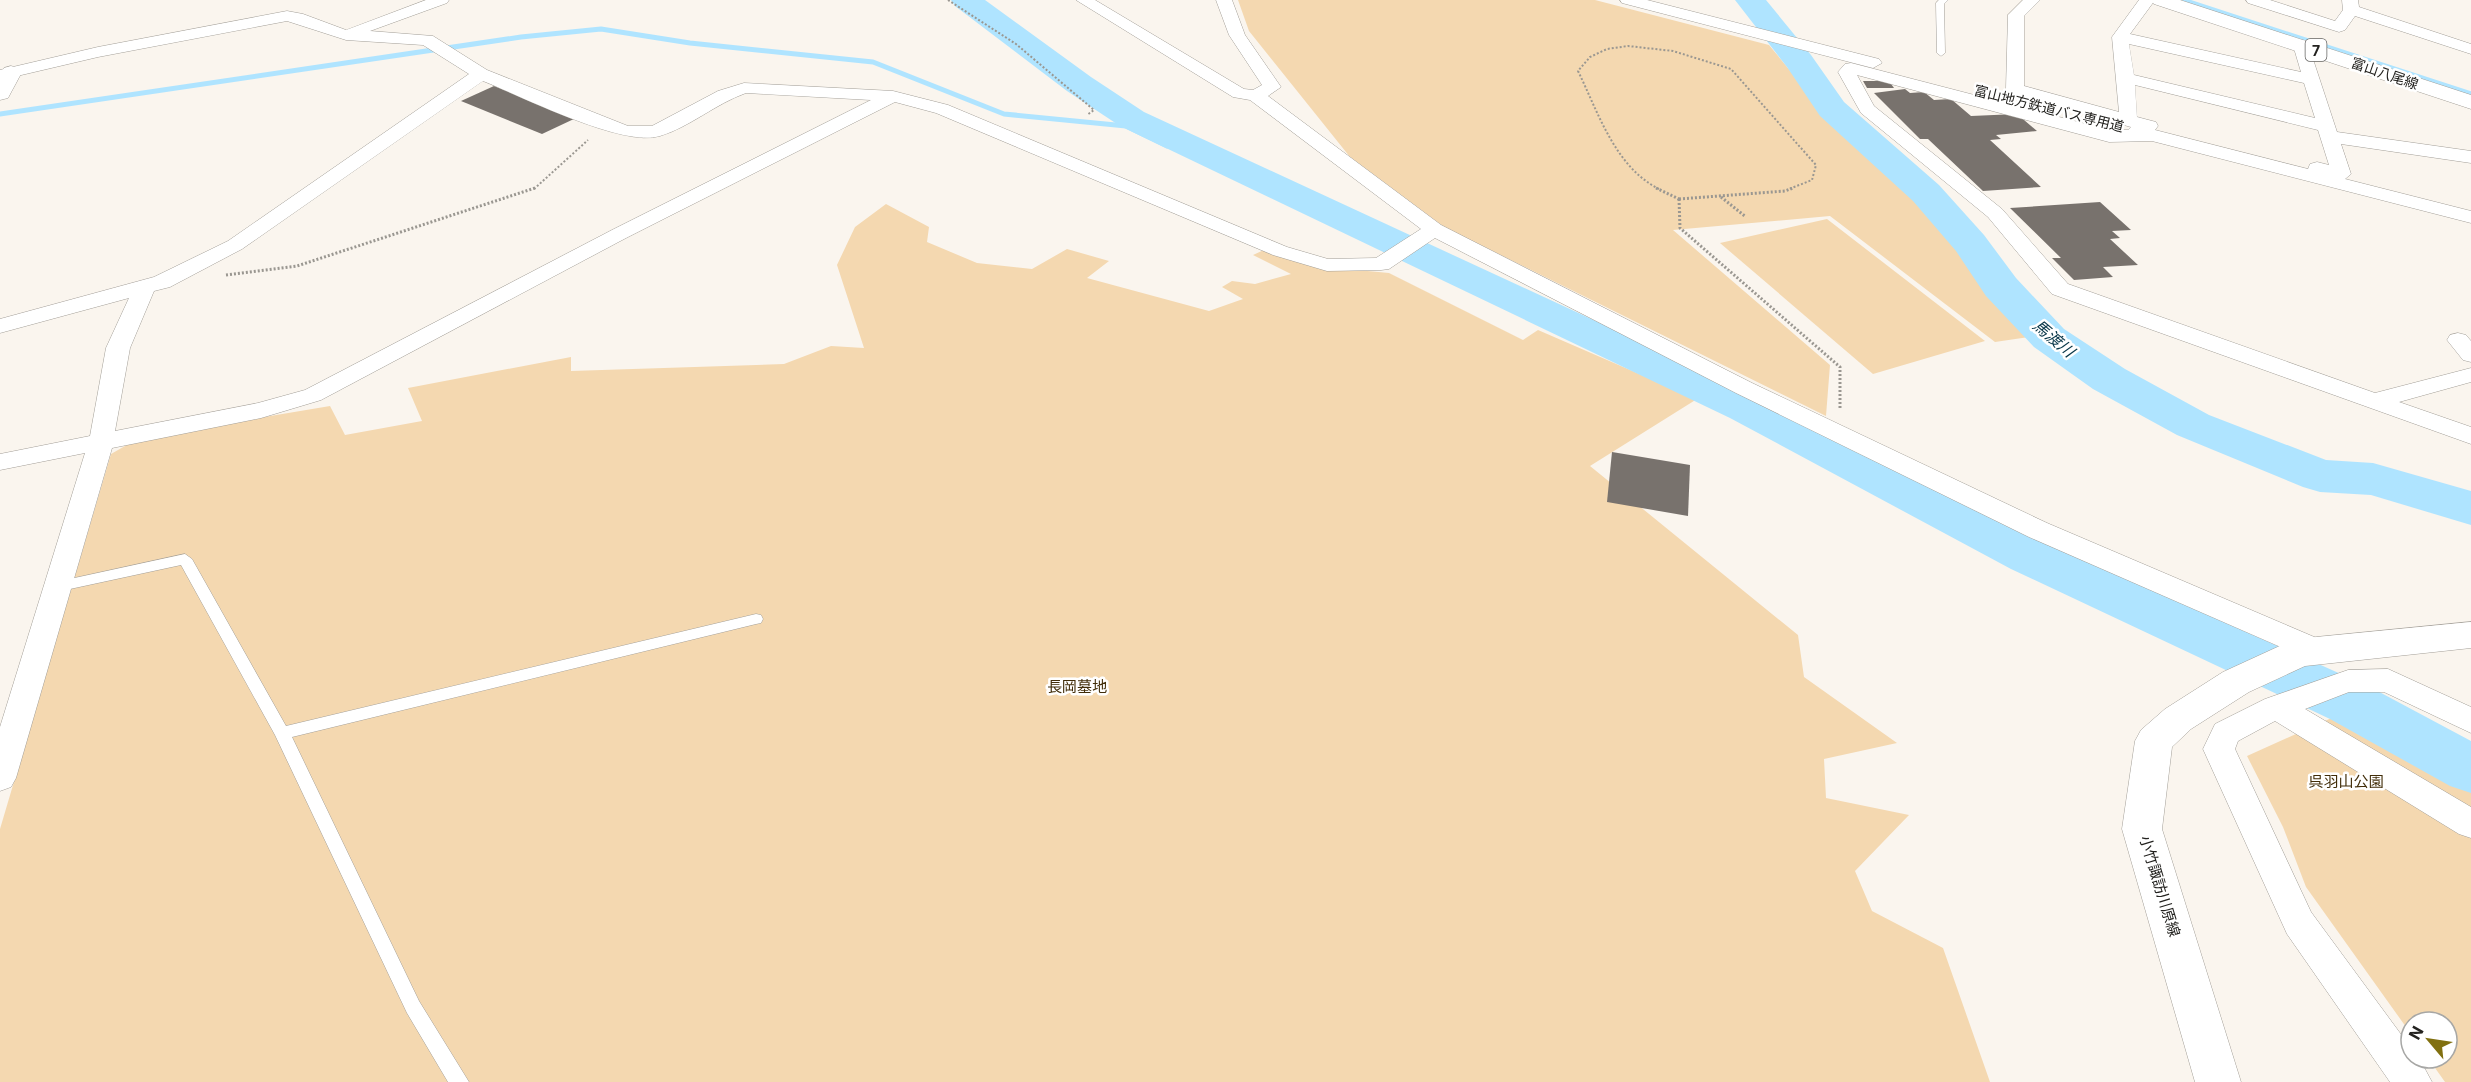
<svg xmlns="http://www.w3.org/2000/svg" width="2471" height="1082" viewBox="0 0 2471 1082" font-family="Inter,'Noto Sans JP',sans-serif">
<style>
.green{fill:#f4d8b0}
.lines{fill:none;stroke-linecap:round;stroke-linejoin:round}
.stream{stroke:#afe4ff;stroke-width:5}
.river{fill:#afe4ff;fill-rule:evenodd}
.building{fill:#78726d}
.lane-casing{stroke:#a39f98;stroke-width:1}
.street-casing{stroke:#a39f98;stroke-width:1}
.secondary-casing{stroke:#a39f98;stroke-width:1}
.primary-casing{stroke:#a39f98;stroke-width:1}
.path-far1{stroke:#9a9791;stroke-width:2;stroke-dasharray:2 2;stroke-linecap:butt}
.path{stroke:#9a9791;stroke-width:3;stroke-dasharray:2 2;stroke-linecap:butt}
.lane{fill:#fff;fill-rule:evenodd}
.street{fill:#fff;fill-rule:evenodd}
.secondary{fill:#fff;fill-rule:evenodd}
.primary{fill:#fff;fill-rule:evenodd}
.labels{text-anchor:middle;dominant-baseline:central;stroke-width:5;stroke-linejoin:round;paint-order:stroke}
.shield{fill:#fff;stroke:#656462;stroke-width:1.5}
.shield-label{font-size:14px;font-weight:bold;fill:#23221f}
.far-street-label{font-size:14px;fill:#23221f;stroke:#fff}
.park-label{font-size:15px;fill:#412d09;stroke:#fff}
.street-label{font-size:15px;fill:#23221f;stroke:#fff}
.water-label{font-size:16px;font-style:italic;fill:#063547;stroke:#fff}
</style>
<rect width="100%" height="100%" fill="#faf5ee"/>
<!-- green -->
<g class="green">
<polygon points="1238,0 1595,0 1769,45 1825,113 1909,185 2036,336 1995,342 1830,216 1673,230 1830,365 1826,416 1444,227 1350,157 1249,31"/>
<polygon points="886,204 929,227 927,242 977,263 1032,269 1067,249 1109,261 1087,278 1209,311 1243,299 1222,287 1232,281 1255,284 1291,274 1253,255 1266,249 1357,270 1389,273 1523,340 1538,330 1697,399 1590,466 1798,635 1804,677 1897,743 1824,759 1826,798 1909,815 1855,871 1872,911 1943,948 1990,1082 0,1082 0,829 111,454 139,438 330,406 345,435 422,421 408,388 571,357 571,371 784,364 831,346 864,348 837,265 855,227"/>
<polygon points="1827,219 1985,341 1873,374 1720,243"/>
<polygon points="2347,711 2471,778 2471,1082 2445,1082 2428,1058 2447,1058 2447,1022 2411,1022 2411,1034 2306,887 2283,827 2247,756"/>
</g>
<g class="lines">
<!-- stream -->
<g class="stream">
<polyline points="2183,0 2471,94"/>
<polyline points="0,114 521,37 601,29 690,43 873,62 1004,114 1126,126 1167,146 1181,140"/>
</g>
<!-- river -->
<g class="river">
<polygon points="951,0 985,0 1091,77 1144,112 1762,398 2047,543 2370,687 2471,741 2471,793 2450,786 2330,719 2011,569 1730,418 1120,126 1067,91 955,6"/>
<polygon points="1735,0 1766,0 1811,55 1844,102 1939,185 1984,235 2016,278 2064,329 2125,369 2209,415 2326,460 2373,463 2471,491 2471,525 2371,495 2320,492 2303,487 2177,435 2093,389 2034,347 1986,296 1956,251 1913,201 1820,116 1787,67"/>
</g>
</g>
<!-- building -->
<g class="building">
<polygon points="1863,81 1889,81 1894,88 1867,88"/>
<polygon points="494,86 576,118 542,134 461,101"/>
<polygon points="1905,89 1910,93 1924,92 1934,100 1951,99 1971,116 2017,114 2037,131 1996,135 2001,139 1990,140 2041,187 1983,191 1928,139 1920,139 1874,93"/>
<polygon points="2100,202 2131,230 2112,231 2120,238 2110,239 2138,265 2103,267 2113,277 2074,280 2052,258 2061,258 2010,208"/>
<polygon points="1612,452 1690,465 1688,516 1607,502"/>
</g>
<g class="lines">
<defs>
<g id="lane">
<polygon points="1939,0 1948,0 1944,4 1945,53 1941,56 1937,53 1936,3"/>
<polygon points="185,554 192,559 286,726 756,614 761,615 763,619 761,623 756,624 292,737 419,1001 469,1082 448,1082 407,1013 275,735 181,565 56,592 51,591 49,587 51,583 56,582"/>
</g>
<g id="street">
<path d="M426,0H449L447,3L370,31L433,36L487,70L628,126H652L718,91L744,83L893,91L948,105L1287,247L1328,259L1376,258L1421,229L1250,100L1233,97L1076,0H1095L1244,89L1253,90L1262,85L1229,35L1216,0H1232L1245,35L1281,87L1268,96L1441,225L1752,383L2047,523L2326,642L2331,650L2326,658L2316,661L2306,658L2029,537L1736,393L1435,238L1389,269L1381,270L1327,271L1273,255L936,113L895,102L626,238L321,400L261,418L112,448L16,778L11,787L0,791V727L85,453L0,470V454L90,436L106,348L129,298L0,333V319L154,277L228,241L469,74L423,45L346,40L287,21L98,57L0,80V70L98,47L287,11L303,14L346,30ZM483,81C521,96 623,148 660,136C690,127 715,104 746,93L871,100L612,230L305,390L258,403L115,431L130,348L154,291L170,287L242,249Z"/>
<polygon points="1620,0 1647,0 1879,59 1882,63 1873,68 1622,3"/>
<path d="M2023,0H2040L2024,16V86L2119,112L2112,37L2139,0H2155L2130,34L2301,72L2293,45L2301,40L2307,41L2337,132L2471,151V163L2341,144L2351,174L2345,179L2471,211V223L2152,141L2109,142L1857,75L1874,106L2002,209L2068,284L2375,393L2471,368V382L2399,402L2471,427V444L2052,294L1988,217L1861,113L1838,72L1845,64L1851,63L2109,130H2128L2131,127L2009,93L2006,89L2008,15ZM2129,44L2304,83L2315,118L2134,75ZM2135,85L2318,130L2329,165L2317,162L2310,164L2308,169L2155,130L2158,126L2156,122L2137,117Z"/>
<polygon points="2246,0 2270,0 2335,21 2343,10 2342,0 2358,0 2359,7 2471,44 2471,54 2355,16 2345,30 2339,32 2248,3"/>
<polygon points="2458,333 2466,335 2471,341 2471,362 2463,360 2447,340 2450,335"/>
<polygon points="2388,669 2471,707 2471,733 2384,692 2349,692 2305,709 2471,807 2471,838 2459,834 2275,721 2238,741 2235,749 2311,912 2411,1048 2411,1058 2419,1058 2432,1082 2390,1082 2287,934 2203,749 2215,724 2265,699 2348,670"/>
</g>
<g id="secondary">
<polygon points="11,66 18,68 22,72 8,98 0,100 0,73 4,68"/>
<polygon points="2471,622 2471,648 2305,666 2249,692 2191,729 2172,747 2162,829 2241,1082 2195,1082 2122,829 2135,741 2141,730 2165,709 2223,672 2284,644 2316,637"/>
</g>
<polygon id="primary" points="2151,0 2180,0 2471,95 2471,109 2154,4"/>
</defs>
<!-- lane casing -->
<use href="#lane" class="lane-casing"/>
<!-- street casing -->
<use href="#street" class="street-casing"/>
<!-- secondary casing -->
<use href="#secondary" class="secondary-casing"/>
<!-- primary casing -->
<use href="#primary" class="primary-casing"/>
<!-- path-far1 -->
<g class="path-far1">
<polyline points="948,0 1016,44 1094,110 1087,115"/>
<polyline points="534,189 588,140"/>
<path d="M1659,189C1615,167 1598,112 1578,71L1590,57L1607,49L1628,46L1673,51L1731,69L1816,165L1812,180L1789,189"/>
</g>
<!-- path -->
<g class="path">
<polyline points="1656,188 1679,199"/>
<polyline points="1721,197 1746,217"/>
<polyline points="1679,199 1680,228 1840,367 1840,409"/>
<polyline points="1679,199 1785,191 1793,188"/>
<polyline points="226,275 297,266 535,188"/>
</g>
<!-- lane -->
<use href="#lane" class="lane"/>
<!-- street -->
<use href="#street" class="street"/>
<!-- secondary -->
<use href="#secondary" class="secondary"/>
<!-- primary -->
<use href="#primary" class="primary"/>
</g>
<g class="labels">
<!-- shield labels -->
<rect class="shield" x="2305.5" y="39" width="21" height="22" rx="4.5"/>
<g class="shield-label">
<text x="2316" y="50">7</text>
</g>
<!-- far-street labels -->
<g class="far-street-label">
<text transform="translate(2385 73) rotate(19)">富山八尾線</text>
<text transform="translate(2049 108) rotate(14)">富山地方鉄道バス専用道</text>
</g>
<!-- park labels -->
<g class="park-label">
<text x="1077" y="686">長岡墓地</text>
<text x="2346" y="781">呉羽山公園</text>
</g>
<!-- street labels -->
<g class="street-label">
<text transform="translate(2160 886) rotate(73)">小竹諏訪川原線</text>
</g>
<!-- water labels -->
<g class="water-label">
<text transform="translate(2054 338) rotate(40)">馬渡川</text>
</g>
</g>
<!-- north arrow -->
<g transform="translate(2429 1040) rotate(299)"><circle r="28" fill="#ffffff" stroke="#a7a7a5" stroke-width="1.5"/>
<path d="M0-4.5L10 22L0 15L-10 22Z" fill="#817010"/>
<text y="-9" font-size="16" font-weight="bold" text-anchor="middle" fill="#23221f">N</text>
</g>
</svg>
